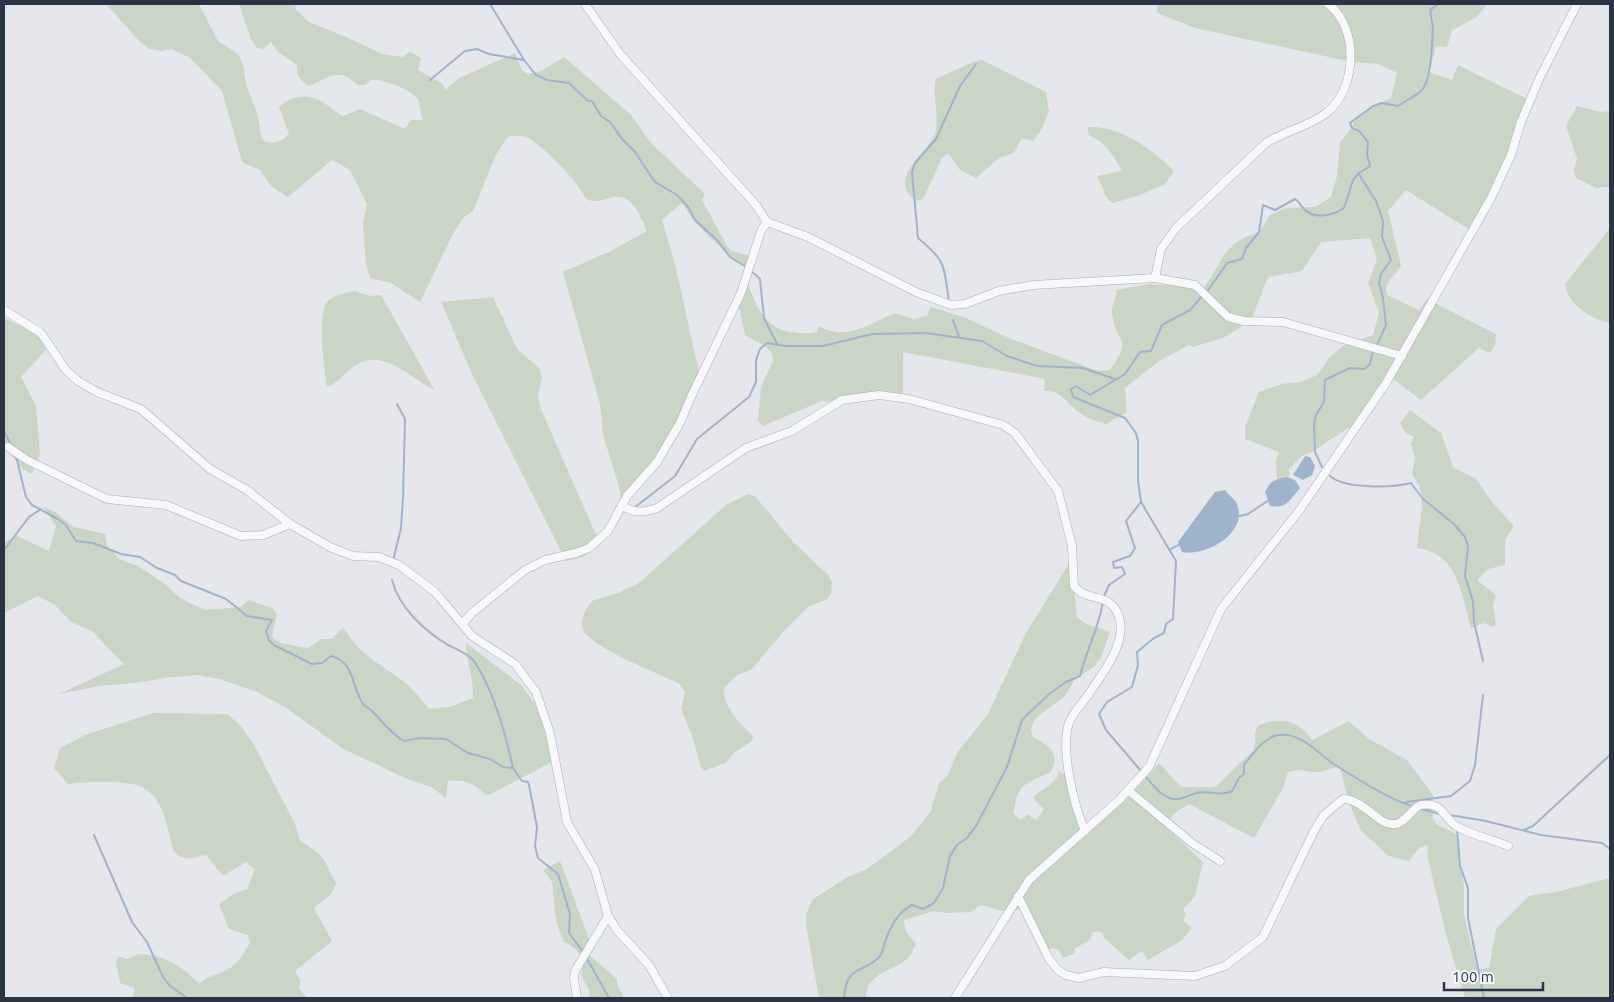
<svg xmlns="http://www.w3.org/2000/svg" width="1614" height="1002" viewBox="0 0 1614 1002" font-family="Ubuntu,sans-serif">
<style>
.green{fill:#c9d6c5}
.water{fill:#9fb4cc}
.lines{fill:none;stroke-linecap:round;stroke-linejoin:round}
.stream{stroke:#9fb4cc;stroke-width:2}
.minor-casing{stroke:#a9aeb7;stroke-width:9}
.minor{stroke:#f7f8fa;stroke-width:8}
</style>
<rect width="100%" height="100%" fill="#e4e7ec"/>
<!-- green -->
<g class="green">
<path d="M106,4H199L218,41L238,54L243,64L246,84L258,116L261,136L264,141C273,144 282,142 289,134L279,107C291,95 308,93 323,102C331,107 335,113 343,116L360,109L405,129L411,120H423C419,113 422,103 416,97C408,89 382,78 371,80L366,85H358C338,67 331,76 309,86C300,81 297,76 297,65L278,52L271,42L263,49L257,48L251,39L239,4H296L295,9L309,22L346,37L382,54L402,57L410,52L421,58L418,70L443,84L445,90L459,78L515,53L522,70L527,74L541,71L564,57L630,114L651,143L705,194L702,200L727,246L732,251L754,257L751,272L727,254L694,221L682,203L662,220L675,264L700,377L677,432L623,505L618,483L603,435L600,404L563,272L611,251L647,231C639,215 633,191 610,198C600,201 596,203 586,199C580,184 545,148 530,139C523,135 515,135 507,137L495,157L473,211L463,218L453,234L420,302L391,283L370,278L366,265L363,223L367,204L350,170L332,160L288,197L272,187L260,170L242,162L222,91L190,58L172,49L161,51L150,49L140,42Z"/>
<path d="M1157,4H1487L1477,17L1452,30L1447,47L1436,46L1429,72L1452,80L1458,65L1533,102L1518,142L1470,230L1406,190L1388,211L1401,265C1396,277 1382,281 1387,295L1419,310L1427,299L1496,334L1495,345L1490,353L1479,348L1421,400L1393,379L1356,426L1348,428L1312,452L1302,456L1289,469L1290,476L1277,480L1276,461L1279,452L1245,439V427L1259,392L1281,384L1301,382L1317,375L1330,357L1343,346L1373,335L1379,313L1368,283L1377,259L1370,238L1321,242L1302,271L1268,277L1251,321L1223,338L1193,347L1189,345L1159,361L1125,388L1127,412L1106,424C1095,421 1086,418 1077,411C1066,401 1060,390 1044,391L1045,379L903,352V401L867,398L837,402L822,401L763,426L758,420L761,387L773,361L772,353L766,347L745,335L740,310L735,306L748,284C756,306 765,328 790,332C800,333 806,335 817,332L819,326C846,342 869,324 895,313L914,319L927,316L931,307L966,318L1011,339L1098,371L1110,370C1135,336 1115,344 1112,313C1111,307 1116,297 1117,290L1148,284L1204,287C1223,263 1224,240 1259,233L1270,215L1286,208L1315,207L1331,197L1337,176L1340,142L1351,129L1355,120L1369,109L1391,98L1397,73L1379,64L1352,62L1195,28L1157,13Z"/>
<path d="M982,60L1046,92L1049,111L1041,130L1033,141L1022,138L1014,153L999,158L976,178L960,170L948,153L942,158L923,199L916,201C884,176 932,153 936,130C939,113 932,96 936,79L973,62Z"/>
<polygon points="1577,106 1601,112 1610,111 1610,187 1596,188 1576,178 1574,170 1577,158 1566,126"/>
<path d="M1087,127C1120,125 1152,149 1174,171L1165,184L1138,196L1113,203L1108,200L1097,176L1122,171C1113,154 1106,143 1089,135Z"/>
<path d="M1610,228V323C1592,319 1567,305 1565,284Z"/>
<path d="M355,291L369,296L381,295C399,327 417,358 434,390C411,378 384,349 358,364C346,370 340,382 327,387C325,370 315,311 329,300C337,294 346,293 355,291Z"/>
<polygon points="493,297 517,349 539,368 542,377 538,395 540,407 600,544 583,557 566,561 471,372 441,302"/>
<path d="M4,318C16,325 47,334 46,350L21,377L36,406L40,453L32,474C18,469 16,456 4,449Z"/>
<path d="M1410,410L1441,433L1453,467L1476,479L1491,501L1514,526L1505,540V565L1488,569L1477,580L1496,595L1493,605L1496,626L1492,627L1484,623L1471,628C1462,595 1458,553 1417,548C1418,522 1430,497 1412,474L1415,458L1411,443L1414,437L1405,432L1400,423Z"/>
<path d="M748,494L755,496L793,542L829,576L832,583L831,594L827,599L808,607L782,633L752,669L737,675L724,688C723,707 740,724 753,736L752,741L735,752L725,763L704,771L700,765L694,741L681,709L685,693L680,684C661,674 590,648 583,629C579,620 586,609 592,601L618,593L639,583L726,505Z"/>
<path d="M43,507L55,512L74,527L105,534L107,545L119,559L138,566L165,584L180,598L205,610L241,607L248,600L272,608L277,614L272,637L281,643L308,648L322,639H332L340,630L344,628C360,657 385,666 408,685C416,692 423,702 429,709L449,707L473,698C474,678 466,661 466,643L521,685L540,711L552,762L489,795H485C475,783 463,779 448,781L446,798L431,787L407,779L342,748L285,707L257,692L220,679L196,675L166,678L134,683L99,686L59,694L124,664L92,631L71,622L55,605L38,596L4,613V542L17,536L49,551L56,526Z"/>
<path d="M1071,560L1077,618L1087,624L1110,632L1101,657L1095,666L1075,679L1065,696L1036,718L1031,728L1032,736C1048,746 1061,752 1051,772C1027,782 1015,785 1014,814L1021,820L1028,814L1036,820L1044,809L1033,798C1041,788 1057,785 1059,771L1069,777L1078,824L1087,833L1127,799L1159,763L1181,787H1215L1254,750C1257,741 1252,732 1259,725C1281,717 1299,720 1312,740L1349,721L1369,739L1407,760L1433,795V818L1436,824L1456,834L1464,885V915L1477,969L1489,968L1496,929L1529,896L1556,892L1610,878V998H1465L1446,934L1428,859L1427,845L1418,849L1409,861L1389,856L1361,831L1348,800L1340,767C1331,767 1324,772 1316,772C1305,772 1301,768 1288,772L1283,788L1254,838L1189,804L1173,814L1166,827L1203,862L1195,896L1183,909L1186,914L1183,921L1192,928L1182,940L1148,960L1142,951L1129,960L1104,938L1102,933L1097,931L1092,933L1091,939L1074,949L1075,953L1063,958L1059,950L1052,948L1045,951L1043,955L1022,907L1010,913L981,905L970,912L948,913L934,911L904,920C904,930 908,936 916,943C914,947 912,954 909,957C895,972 865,972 866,998H819L806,925V914L813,899L848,877L867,869L901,844L911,836L930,813L939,783L948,775L957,753L988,714L1025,635Z"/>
<path d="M153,713L227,714L240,725L254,745L295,824L300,841C325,855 323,859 336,883L331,894L314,908L332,941L295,971L300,980L299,988L307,998H132L135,991L133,987L120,983L116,962L119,956L126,959C131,958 136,954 141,954C164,955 184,967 199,984C208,976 216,975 227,970C237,965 244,953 250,943L248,935L229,929L219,904L235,893L247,889L255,870L246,862L223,876L206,855C197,857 188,861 179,856C165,848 173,803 142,787C127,780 85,782 68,784L54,768L60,748L85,735Z"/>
<path d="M560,861L591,944L587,953L617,979V984L624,998H589C591,987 585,986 582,977C581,972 583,970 583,965C584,955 573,945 564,942C553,919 555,905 552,882L543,870Z"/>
</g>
<!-- water -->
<g class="water">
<polygon points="1305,456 1310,457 1315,466 1312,475 1303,480 1293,475"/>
<path d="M1287,477L1295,480L1300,488C1290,500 1286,509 1270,506L1265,492C1270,481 1275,479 1287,477Z"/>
<path d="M1225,490C1228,494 1233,498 1236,502C1251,532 1206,557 1182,552L1178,542L1215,492Z"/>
</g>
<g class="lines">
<!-- stream -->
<g class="stream">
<polyline points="490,4 524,60 536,75 547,80 569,83 588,101 592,101 601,116 610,122 622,139 635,152 655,182 677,195 688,207 695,220 718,241 730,257 746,267"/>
<polyline points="430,80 465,51 477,49 489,54 524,60"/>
<polyline points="1358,173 1376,201 1383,221 1382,237 1391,260 1381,274 1379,283 1383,298 1386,325 1376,347"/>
<polyline points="750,270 760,279 764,318 777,344"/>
<path d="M1207,292L1227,263L1242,259L1246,248L1259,232L1263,205L1275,210L1295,199C1300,202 1300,205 1303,208C1313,220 1333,216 1344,208L1353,180L1359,173L1370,166L1367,154L1368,142L1359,131L1352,128L1350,123L1373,106L1382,103L1398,106C1405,101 1416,96 1421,91C1432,81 1432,42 1433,28C1433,20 1429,17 1431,9L1439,4"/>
<path d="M949,301C943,264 947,262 918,238L912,172L915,163L936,139L960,86L976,64"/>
<polyline points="953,320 959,337"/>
<polyline points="4,431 12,447"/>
<path d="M16,456L26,497L32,505L58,519L66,525L76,541L93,543L121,554L140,557L157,568L175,575L181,581L226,599L247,616L272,620L266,631L269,640L274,645L312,664L322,663L331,656C356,662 351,689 364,705C367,708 371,709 373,712C384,723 390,733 404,741L420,738L446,739L468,753L490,759L503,767L513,768L522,781L528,782L529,785L537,827L535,846L538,858L558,874L570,914L569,933L584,953"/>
<polyline points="1322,467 1315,452 1314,424 1316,415 1324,402 1325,380 1350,368 1364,369 1370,364 1373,350"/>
<path d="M1330,476C1345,489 1392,488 1411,483L1423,499L1454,524L1465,537L1468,546L1465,576L1473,601L1474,622L1483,661"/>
<polyline points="634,508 675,476 697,439 749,397 756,382 756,360 760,349 767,343 785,346 823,346 872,334 926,333 982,341 1007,356 1037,366 1083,368 1115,379"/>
<polyline points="1236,517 1248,514 1269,500"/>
<polyline points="1171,549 1180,544"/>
<polyline points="4,550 29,517 41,509"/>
<polyline points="393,561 401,528 403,498 405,419 397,404"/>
<path d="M392,580C399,608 425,631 448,645C456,649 469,654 474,661C493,689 506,736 513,768"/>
<polyline points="1104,596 1109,585 1125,574 1122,567 1114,568 1113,562 1130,556 1135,548 1126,521 1141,502"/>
<polyline points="1141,771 1106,730 1099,714 1107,702 1132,687 1138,665 1137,652 1154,638 1164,633 1166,624 1173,619 1176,561 1141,502 1138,481 1138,441 1136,433 1125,418 1073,397 1071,389 1076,386 1090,395 1125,374 1140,352 1151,351 1162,325 1190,310 1203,295"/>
<path d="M1144,775C1152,784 1164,801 1178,799C1186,798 1193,793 1201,792C1213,792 1222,796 1232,791L1239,778L1244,774V765C1253,754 1263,738 1278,735C1300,732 1317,752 1332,763C1348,773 1365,784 1382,793C1392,799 1403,803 1414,807"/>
<polyline points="1406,802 1451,796 1470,781 1475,765 1483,695"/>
<polyline points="1421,809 1440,814"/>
<polyline points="1450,815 1486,821 1541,835 1602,843 1610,849"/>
<polyline points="1457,829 1460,866 1468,888 1468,918 1484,998"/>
<polyline points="1524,830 1533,826 1610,755"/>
<polyline points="94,835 132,922 147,942 163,977 169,985 187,998"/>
<polyline points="586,957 609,998"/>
<path d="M844,998C846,963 865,974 880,956C883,952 883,947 885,942C890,927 898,912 912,905L923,909L934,903L943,888L950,856L957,845L967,838L976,826L1007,767L1022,720L1049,694L1066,682L1080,676C1086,651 1099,628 1103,601"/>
</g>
<defs>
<g id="minor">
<polyline points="585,4 620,54 756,205 767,222 761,231 741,293 691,397 680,423 657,462 627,496 608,531 589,548 576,553 545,560 525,570 472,613 462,624 472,636 515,664 536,692 550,733 567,822 595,870 608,916 617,930 649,965 668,998"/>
<polyline points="767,222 808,237 916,292 951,305 965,304 999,291 1033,285 1155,278 1195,285 1228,317 1244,321 1283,322 1402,356"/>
<path d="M1155,278L1161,249L1176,228L1266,143C1285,131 1307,127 1325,114C1357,91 1360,28 1328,4"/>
<polyline points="4,310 41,333 66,370 78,381 97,392 141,409 210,469 247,490 290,524 330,547 353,556 379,557 399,565 435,592 462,624"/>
<polyline points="8,447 27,460 107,499 166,505 241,536 263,535 290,524"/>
<path d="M622,505C632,514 646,512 657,508L746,448L792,431L842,400L879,395L909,399L1003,425L1015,433L1058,491L1072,546L1074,586C1086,602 1107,592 1117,612C1131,639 1102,674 1088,695C1082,704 1073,712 1069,723C1060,750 1074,805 1085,831"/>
<polyline points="1129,791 1192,843 1220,861"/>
<path d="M1018,896L1049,959L1058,970L1066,975L1079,978L1104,972L1195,976L1225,966L1263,937L1314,831L1323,816L1343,799C1364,799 1379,827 1395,824C1405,823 1411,809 1421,805C1442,801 1443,817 1456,826C1471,835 1492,839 1508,846"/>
<polyline points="577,998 574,979 575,971 608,916"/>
<polyline points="955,998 1029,880 1118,801 1149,767 1221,609 1299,511 1386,383 1491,198 1511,155 1521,122 1540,77 1577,4"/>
</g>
</defs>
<!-- minor casing -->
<use href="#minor" class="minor-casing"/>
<!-- minor -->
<use href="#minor" class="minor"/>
</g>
<!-- border -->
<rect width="1614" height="1002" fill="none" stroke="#2b3445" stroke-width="10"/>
<!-- scale -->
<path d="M1444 982v8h99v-8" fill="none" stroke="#2b3445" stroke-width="2.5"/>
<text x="1452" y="982" font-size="15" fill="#2b3445" stroke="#f4f6f9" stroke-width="4" paint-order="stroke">100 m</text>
</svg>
